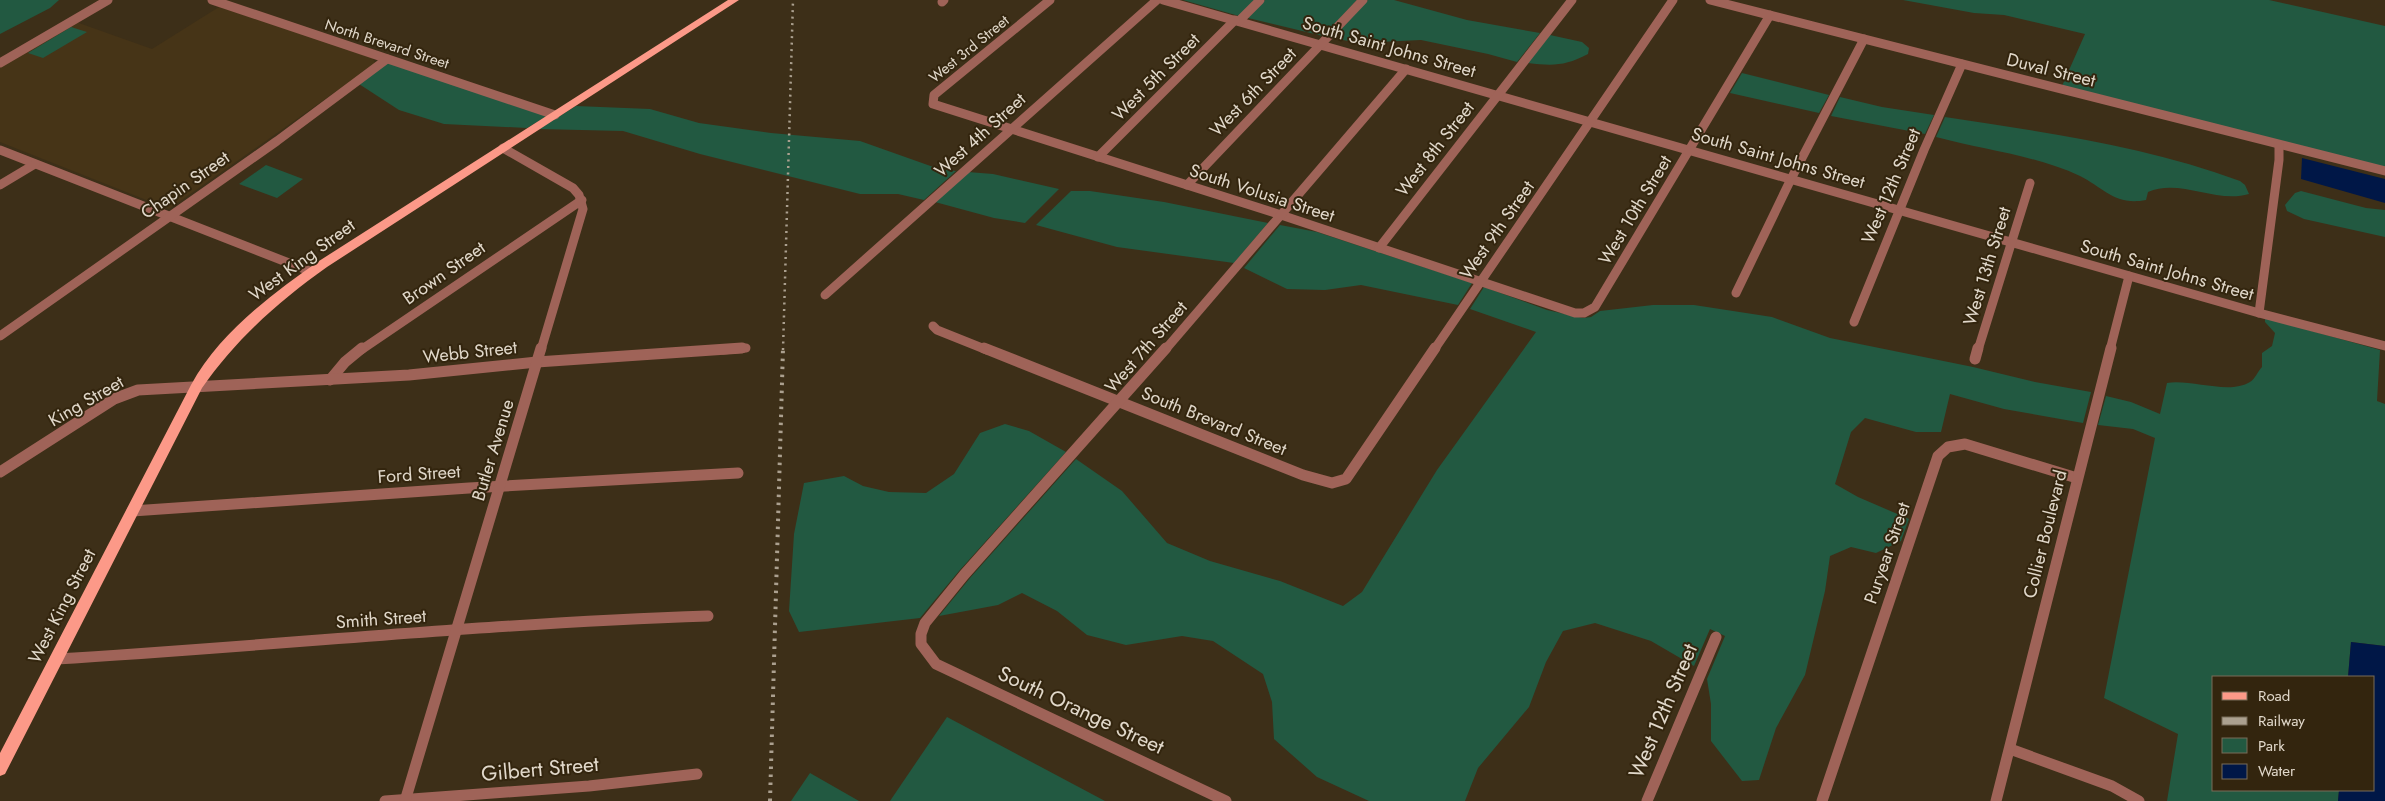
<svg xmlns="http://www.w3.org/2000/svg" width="2385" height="801" viewBox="0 0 2385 801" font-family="Jost,sans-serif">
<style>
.built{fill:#463417}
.green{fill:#225941}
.water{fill:#001747}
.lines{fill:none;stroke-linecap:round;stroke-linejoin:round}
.minor-far1{stroke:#9f6358;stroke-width:9}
.minor{stroke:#9f6358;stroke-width:11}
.primary{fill:#fc9988;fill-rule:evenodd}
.rail-far1{stroke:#aba08f;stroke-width:2.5;stroke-dasharray:2 4.5;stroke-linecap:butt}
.rail{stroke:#aba08f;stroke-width:4;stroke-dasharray:2.5 5.5;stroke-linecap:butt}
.labels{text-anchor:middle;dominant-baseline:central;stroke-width:4;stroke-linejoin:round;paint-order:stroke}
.far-street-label{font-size:15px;fill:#e1d8ca;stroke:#33250e}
.street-label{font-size:18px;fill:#e1d8ca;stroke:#33250e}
.near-street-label{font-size:21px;fill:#e1d8ca;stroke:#33250e}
</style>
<rect width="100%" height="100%" fill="#3d2f18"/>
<!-- built -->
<polygon class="built" points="219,7 373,58 375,64 169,209 0,142 0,67 76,22 152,49"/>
<!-- green -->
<g class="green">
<polygon points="0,0 59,0 50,8 0,34"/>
<polygon points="1183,0 1254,0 1239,16"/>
<polygon points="1265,0 1357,0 1323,36 1248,18"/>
<polygon points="1368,0 1394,0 1467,20 1540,33 1517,62 1488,54 1421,40 1358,43 1333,38"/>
<polygon points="1903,0 2269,0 2385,26 2385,168 2062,86 2085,34 2004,15 1974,13"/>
<polygon points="71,27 87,32 43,58 28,53"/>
<path d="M1550,35L1582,42L1589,48L1588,54C1565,66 1553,66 1528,63Z"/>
<polygon points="388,62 547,116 527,128 444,124 399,110 359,84"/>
<polygon points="1742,73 1829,95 1819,113 1730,93"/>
<polygon points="1840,97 1882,107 1934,115 1925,134 1831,116"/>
<polygon points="576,106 650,109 699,123 771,133 860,141 939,169 956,171 924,200 898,194 860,194 700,154 623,131 539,129"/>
<path d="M1945,117C2044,132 2146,146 2240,181L2245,185L2249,194C2216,204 2180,178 2148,192L2146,200C2115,206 2104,188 2080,176C2035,155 1984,150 1936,137Z"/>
<polygon points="266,165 303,179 277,198 239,184"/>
<polygon points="968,172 993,174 1059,189 1025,223 994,218 935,202"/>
<polygon points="1071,191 1090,191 1164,202 1268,223 1234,263 1117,247 1036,225"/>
<polygon points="2301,191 2366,208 2385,210 2385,237 2304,219 2287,211 2285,205 2295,193"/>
<polygon points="1280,225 1317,232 1472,283 1458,305 1361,285 1325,290 1287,289 1244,268"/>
<polygon points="1484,287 1547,310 1583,318 1591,317 1600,311 1653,305 1694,305 1772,317 1830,338 1973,367 2035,382 2091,392 2083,423 2004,409 1950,394 1941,432 1916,432 1865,418 1851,432 1835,484 1858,497 1909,519 1901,541 1876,553 1851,547 1830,556 1825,591 1805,675 1776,728 1759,780 1742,781 1711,741 1711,704 1707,679 1725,636 1710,629 1694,666 1651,641 1595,623 1563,631 1546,662 1529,707 1478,768 1465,801 1369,801 1317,777 1274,739 1272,702 1263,674 1213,641 1182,636 1126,645 1087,635 1057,611 1022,593 998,605 939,616 970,578 1076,459 1122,491 1167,543 1210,561 1280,581 1343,606 1362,592 1437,470 1536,332 1470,309"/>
<path d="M2265,318L2380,350L2377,401L2385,404V646L2351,642L2348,677H2214V790H2339L2338,801H2167L2178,734L2104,698L2155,438L2133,429L2098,425L2106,396L2131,402L2160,414L2167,383C2191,379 2229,395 2250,382C2256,378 2257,372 2262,367V353L2272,346L2275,333L2265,322Z"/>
<polygon points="1005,424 1029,431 1066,452 959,571 920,618 799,632 789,611 794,534 804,483 844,476 863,486 889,492 926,493 954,474 980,433"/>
<polygon points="947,717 1105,801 890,801"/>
<polygon points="810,773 859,801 791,801"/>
</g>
<!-- water -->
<g class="water">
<polygon points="2302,158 2385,179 2385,203 2301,179"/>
<polygon points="2351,642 2385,646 2385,801 2338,801 2339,790 2374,790 2374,677 2348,677"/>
</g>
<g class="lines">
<!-- minor-far1 -->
<g class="minor-far1">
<polyline points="212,0 555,115"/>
<polyline points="1050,0 934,95 933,104 1272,212 1575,313 1584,313 1595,307 1770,15"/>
<polyline points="1163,0 2259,313 2385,346"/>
<polyline points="1710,0 2385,171"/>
<polyline points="942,2 944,0"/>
<polyline points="1239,21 1260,0"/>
<polyline points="0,63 108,0"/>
<polyline points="503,148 573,188 579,195 583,209 541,350"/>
<polyline points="0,150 312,272"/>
<polyline points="1098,157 1235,20"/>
<polyline points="0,185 35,164"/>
<polyline points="1187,185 1363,0"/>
<polyline points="1379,248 1572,0"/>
<polyline points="1736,293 1791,179 1864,39"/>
<polyline points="825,295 1157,0"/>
<polyline points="2259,313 2279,160 2279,145"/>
<polyline points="1854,322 1924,150 1962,64"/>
<polyline points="933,326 937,330 987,350"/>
<polyline points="0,336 277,141 387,59"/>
<polyline points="361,350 582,200"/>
<polyline points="723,350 746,348"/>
<polyline points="1165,350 1406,69"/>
<polyline points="1434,350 1673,0"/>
<polyline points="1978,350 2030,183"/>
<polyline points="2110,350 2129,276"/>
</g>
<!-- minor -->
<g class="minor">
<polyline points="984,348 1303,475 1332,483 1346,479 1435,348"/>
<polyline points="1166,348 964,575 925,623 921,634 921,644 936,664 1226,801"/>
<polyline points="1975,359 1978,348"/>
<polyline points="330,380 345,362 362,348"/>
<polyline points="0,472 114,399 138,390 409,375 537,362 742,348"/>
<polyline points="132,511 469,488 738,473"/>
<path d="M56,659C273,646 490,623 708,616"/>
<polyline points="2010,749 2112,786 2139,801"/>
<polyline points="385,801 589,786 697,774"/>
<polyline points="405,801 541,348"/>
<polyline points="1647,801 1716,637"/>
<polyline points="1822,801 1938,456 1948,447 1965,444 2077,478"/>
<polyline points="1996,801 2111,348"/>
</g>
<!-- primary -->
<path class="primary" d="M728,0H739L327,267C279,301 236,339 202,388L5,774L0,776V753L191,385C219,333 272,294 319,261Z"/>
<!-- rail-far1 -->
<polyline class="rail-far1" points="783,350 793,0"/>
<!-- rail -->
<polyline class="rail" points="770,801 783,348"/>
</g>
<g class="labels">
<!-- far-street labels -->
<g class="far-street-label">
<text transform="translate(387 44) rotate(18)">North Brevard Street</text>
<text transform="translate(969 49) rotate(-39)">West 3rd Street</text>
</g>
<!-- street labels -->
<g class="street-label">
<text transform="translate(1389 47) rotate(16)">South Saint Johns Street</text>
<text transform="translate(2051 70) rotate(14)">Duval Street</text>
<text transform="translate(1156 77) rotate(-45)">West 5th Street</text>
<text transform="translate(1253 92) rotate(-46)">West 6th Street</text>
<text transform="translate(980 135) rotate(-42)">West 4th Street</text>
<text transform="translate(1435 149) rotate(-52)">West 8th Street</text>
<text transform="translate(1778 158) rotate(16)">South Saint Johns Street</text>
<text transform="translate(185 185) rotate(-35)">Chapin Street</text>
<text transform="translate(1891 186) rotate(-67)">West 12th Street</text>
<text transform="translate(1262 193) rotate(18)">South Volusia Street</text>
<text transform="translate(1635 210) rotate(-59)">West 10th Street</text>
<text transform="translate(1497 230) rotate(-55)">West 9th Street</text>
<text transform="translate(302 260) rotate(-36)">West King Street</text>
<text transform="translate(1987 266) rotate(-73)">West 13th Street</text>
<text transform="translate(2167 270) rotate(16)">South Saint Johns Street</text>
<text transform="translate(444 273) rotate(-35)">Brown Street</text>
<text transform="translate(1146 347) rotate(-49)">West 7th Street</text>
<text transform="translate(470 352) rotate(-6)">Webb Street</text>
<text transform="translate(86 401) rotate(-30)">King Street</text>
<text transform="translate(1214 421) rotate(22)">South Brevard Street</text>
<text transform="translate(493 450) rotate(-73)">Butler Avenue</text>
<text transform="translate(419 474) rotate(-4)">Ford Street</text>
<text transform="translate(2045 534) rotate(-76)">Collier Boulevard</text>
<text transform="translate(1887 553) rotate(-71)">Puryear Street</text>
<text transform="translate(62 606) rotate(-63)">West King Street</text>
<text transform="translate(381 619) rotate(-4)">Smith Street</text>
</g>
<!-- near-street labels -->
<g class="near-street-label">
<text transform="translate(1081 710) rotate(25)">South Orange Street</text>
<text transform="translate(1663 711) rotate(-67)">West 12th Street</text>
<text transform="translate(540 769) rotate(-5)">Gilbert Street</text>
</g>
</g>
<!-- legend -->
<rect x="2212" y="676" width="162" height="115" fill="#33250e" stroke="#796d59"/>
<rect x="2222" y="692" width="25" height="8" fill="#fc9988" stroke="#796d59"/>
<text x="2258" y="701" font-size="15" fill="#e1d8ca">Road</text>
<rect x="2222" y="717" width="25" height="8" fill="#aba08f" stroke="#796d59"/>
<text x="2258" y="726" font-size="15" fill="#e1d8ca">Railway</text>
<rect x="2222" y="738" width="25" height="15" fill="#225941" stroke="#796d59"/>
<text x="2258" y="751" font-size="15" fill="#e1d8ca">Park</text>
<rect x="2222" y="764" width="25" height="15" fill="#001747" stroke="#796d59"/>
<text x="2258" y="776" font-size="15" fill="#e1d8ca">Water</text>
</svg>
